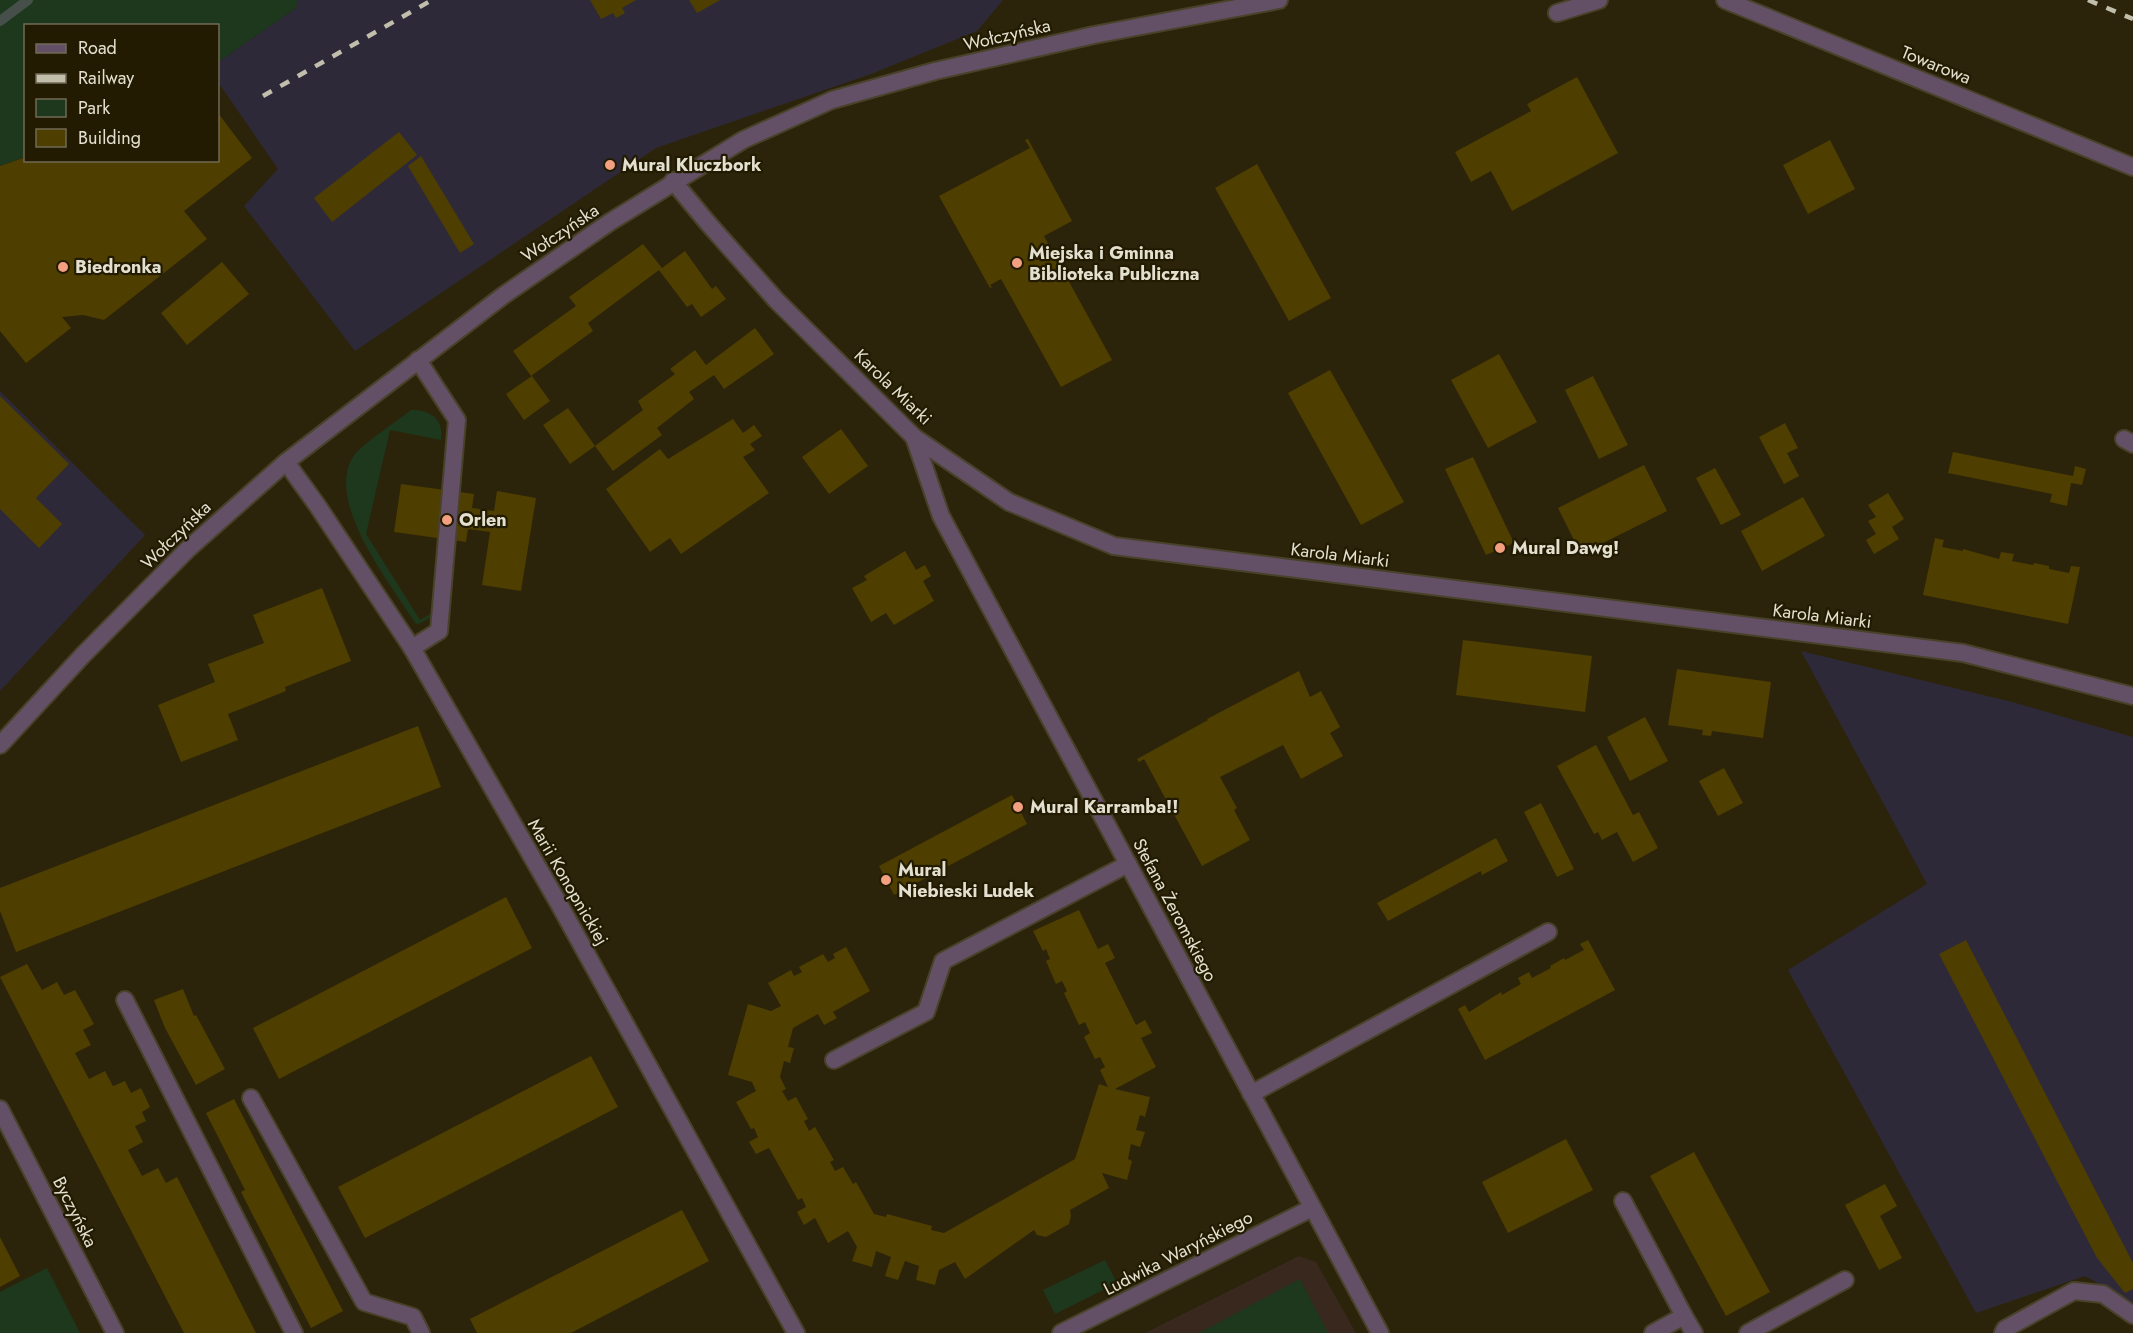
<svg xmlns="http://www.w3.org/2000/svg" width="2133" height="1333" viewBox="0 0 2133 1333" font-family="Jost,sans-serif">
<style>
.industrial{fill:#2e2939}
.education{fill:#38281e}
.green{fill:#1d381c}
.lines{fill:none;stroke-linecap:round;stroke-linejoin:round}
.stream{stroke:#474f4a;stroke-width:10}
.building{fill:#4e3e00}
.service-casing{stroke:#49422a;stroke-width:20}
.minor-casing{stroke:#49422a;stroke-width:20}
.tertiary-casing{stroke:#49422a;stroke-width:20}
.service{stroke:#645066;stroke-width:16}
.minor{stroke:#645066;stroke-width:16}
.tertiary{stroke:#645066;stroke-width:16}
.rail{stroke:#c2beac;stroke-width:4.5;stroke-dasharray:10 10;stroke-linecap:butt}
.poi-dot{fill:#f2a080;stroke:#221b02;stroke-width:2}
.labels{text-anchor:middle;dominant-baseline:central;stroke-width:4.5;stroke-linejoin:round;paint-order:stroke}
.street-label{font-size:18px;fill:#e4e0d0;stroke:#221b02}
.poi-label{font-size:18px;font-weight:bold;fill:#e4e0d0;stroke:#221b02;text-anchor:start}
</style>
<rect width="100%" height="100%" fill="#2c240a"/>
<!-- industrial -->
<g class="industrial">
<polygon points="298,0 1003,0 977,31 871,74 656,148 355,351 244,206 278,169 218,82 218,62 296,8"/>
<polygon points="0,391 145,535 0,691"/>
<polygon points="1801,651 2012,702 2133,737 2133,1303 2085,1276 1976,1313 1788,970 1927,884"/>
</g>
<!-- education -->
<polygon class="education" points="1299,1256 1316,1262 1356,1333 1145,1333"/>
<!-- green -->
<g class="green">
<polygon points="0,0 298,0 296,8 218,62 218,26 26,26 25,157 0,166"/>
<path d="M411,410C431,410 444,419 441,440L390,430L366,534L420,620L430,614L431,617L421,623L416,624C392,586 320,497 356,453C367,441 397,421 411,410Z"/>
<polygon points="1105,1260 1117,1283 1055,1314 1043,1290"/>
<polygon points="47,1268 80,1333 0,1333 0,1292"/>
<polygon points="1300,1279 1328,1333 1199,1333"/>
</g>
<g class="lines">
<!-- stream -->
<polyline class="stream" points="0,21 28,0"/>
</g>
<!-- building -->
<g class="building">
<polygon points="590,0 636,0 622,8 625,13 616,18 613,13 601,19"/>
<polygon points="689,0 720,0 697,13"/>
<polygon points="1577,77 1618,153 1512,211 1491,171 1471,182 1455,152 1531,111 1527,104"/>
<polygon points="218,113 252,158 184,211 207,239 104,320 83,315 62,317 71,328 26,363 0,331 0,166 26,157 26,160 218,160"/>
<polygon points="399,132 417,155 332,222 314,198"/>
<polygon points="1028,139 1072,221 1044,236 1112,360 1061,387 1001,279 990,285 992,287 990,288 939,196 1030,148 1025,140"/>
<polygon points="1830,140 1855,189 1808,214 1783,165"/>
<polygon points="421,156 474,244 460,253 408,166"/>
<polygon points="1257,164 1331,298 1289,321 1215,188"/>
<polygon points="643,244 662,268 685,251 712,289 716,286 726,299 701,317 692,304 687,307 659,270 588,323 593,331 531,376 513,351 576,306 569,297"/>
<polygon points="222,262 249,294 187,345 161,313"/>
<polygon points="755,328 774,354 724,389 714,375 689,392 694,399 657,428 662,435 613,471 595,446 643,410 638,401 675,374 670,369 695,350 706,365"/>
<polygon points="1499,354 1537,422 1488,448 1451,380"/>
<polygon points="1330,370 1404,502 1361,525 1288,393"/>
<polygon points="532,376 550,401 524,420 506,394"/>
<polygon points="1593,376 1628,445 1599,459 1565,390"/>
<polygon points="0,396 69,464 36,498 62,524 39,548 0,509"/>
<polygon points="568,408 595,446 570,464 543,425"/>
<polygon points="733,419 743,433 754,425 762,436 750,444 755,450 743,457 769,493 681,554 670,538 650,552 606,489 660,449 668,459"/>
<polygon points="1785,423 1798,448 1787,453 1799,476 1784,484 1759,437"/>
<polygon points="841,429 868,466 829,494 802,457"/>
<polygon points="1953,452 2073,476 2075,466 2086,469 2082,485 2071,483 2067,506 2050,502 2052,494 1948,473"/>
<polygon points="1473,457 1514,543 1486,555 1445,469"/>
<polygon points="1644,465 1667,511 1581,554 1558,508"/>
<polygon points="1715,468 1741,515 1721,525 1696,478"/>
<polygon points="401,484 474,494 472,508 494,511 497,491 536,498 521,591 482,585 490,532 468,529 466,542 394,532"/>
<polygon points="1888,493 1904,519 1892,527 1899,539 1874,554 1866,540 1876,534 1868,521 1876,517 1868,505"/>
<polygon points="1803,497 1825,536 1762,571 1741,531"/>
<polygon points="1935,538 1944,540 1942,547 1963,551 1963,549 1999,559 2001,552 2014,554 2012,561 2033,565 2034,563 2049,566 2049,569 2069,573 2071,566 2080,567 2068,624 1923,595"/>
<polygon points="905,551 916,570 925,565 931,576 923,581 934,601 894,625 886,613 871,622 852,588 867,580 864,576"/>
<polygon points="322,588 351,661 285,687 286,691 228,714 238,740 181,762 158,705 215,682 208,664 264,643 253,615"/>
<polygon points="1463,640 1592,656 1585,712 1456,695"/>
<polygon points="1677,669 1771,682 1763,738 1712,731 1711,736 1702,735 1703,730 1668,725"/>
<polygon points="1299,671 1310,697 1321,691 1340,727 1330,733 1343,756 1301,779 1283,745 1220,777 1237,808 1234,810 1250,840 1202,866 1144,759 1139,762 1137,759 1208,720 1207,719"/>
<polygon points="1645,717 1668,761 1630,781 1607,737"/>
<polygon points="418,726 441,787 16,952 0,911 0,888"/>
<polygon points="1596,745 1633,815 1639,812 1658,848 1633,862 1617,832 1602,840 1598,832 1594,834 1557,766"/>
<polygon points="1724,768 1743,803 1718,816 1699,781"/>
<polygon points="1012,795 1027,824 894,895 879,866"/>
<polygon points="1541,803 1574,869 1557,877 1524,812"/>
<polygon points="1496,838 1508,861 1482,875 1481,871 1388,921 1377,903"/>
<polygon points="506,897 532,948 279,1079 253,1028"/>
<polygon points="1079,910 1098,949 1108,944 1115,958 1105,963 1136,1025 1145,1020 1152,1033 1141,1038 1156,1067 1115,1089 1150,1097 1145,1117 1140,1115 1136,1130 1145,1132 1140,1147 1131,1144 1128,1159 1132,1161 1127,1180 1102,1173 1109,1188 1070,1210 1071,1216 1069,1224 1046,1237 1037,1235 1034,1230 965,1279 955,1262 939,1270 935,1285 916,1280 919,1266 905,1261 898,1280 885,1276 891,1257 876,1251 872,1267 852,1261 857,1247 848,1231 828,1243 815,1218 804,1225 797,1212 806,1207 802,1198 798,1200 769,1148 756,1154 749,1142 758,1137 754,1128 751,1129 736,1102 756,1091 752,1082 728,1075 748,1004 771,1011 781,1006 768,983 791,970 794,976 802,972 799,967 823,954 828,962 835,958 833,954 846,947 870,991 833,1012 837,1018 824,1025 818,1014 793,1028 788,1047 794,1048 790,1063 784,1061 780,1077 786,1089 782,1091 788,1101 796,1097 808,1119 804,1121 809,1131 815,1127 834,1160 830,1162 835,1171 843,1167 853,1184 856,1182 874,1214 886,1217 887,1214 932,1226 931,1230 944,1233 1075,1159 1099,1084 1108,1087 1100,1070 1105,1067 1100,1057 1095,1059 1084,1037 1090,1033 1085,1022 1079,1025 1064,993 1067,991 1062,981 1056,984 1046,961 1050,959 1046,949 1043,951 1033,931"/>
<polygon points="1588,940 1615,990 1485,1060 1458,1009 1465,1005 1469,1012 1501,992 1502,995 1521,984 1518,978 1529,972 1532,978 1551,968 1550,966 1564,958 1565,960 1584,950 1580,944"/>
<polygon points="1966,940 2133,1263 2133,1289 2125,1293 2097,1258 1939,954"/>
<polygon points="27,964 42,990 57,982 64,995 75,990 83,1004 94,1024 83,1030 91,1045 75,1053 89,1079 105,1071 113,1086 125,1081 131,1093 141,1088 150,1107 142,1112 146,1121 135,1126 143,1142 128,1150 142,1176 158,1168 166,1183 177,1177 256,1333 184,1333 0,977"/>
<polygon points="183,989 194,1016 196,1015 225,1069 196,1085 165,1028 154,1000"/>
<polygon points="591,1056 618,1107 365,1238 338,1187"/>
<polygon points="234,1099 343,1311 311,1328 241,1192 245,1190 206,1113"/>
<polygon points="1566,1139 1593,1190 1508,1233 1482,1182"/>
<polygon points="1694,1152 1770,1292 1726,1316 1650,1176"/>
<polygon points="1885,1184 1897,1206 1880,1216 1902,1258 1879,1270 1845,1205"/>
<polygon points="682,1210 709,1261 571,1333 477,1333 470,1319"/>
<polygon points="0,1237 20,1276 0,1287"/>
</g>
<g class="lines">
<defs>
<g id="service">
<polyline points="2124,439 2133,444"/>
<polyline points="412,648 439,631 457,420 418,360"/>
<polyline points="125,1000 294,1333"/>
<polyline points="834,1060 926,1012 943,961 1128,864"/>
<polyline points="1251,1094 1548,932"/>
<polyline points="251,1098 364,1302 413,1317 421,1333"/>
<polyline points="1623,1201 1684,1316"/>
<polyline points="1653,1333 1684,1316 1694,1333"/>
<polyline points="1748,1333 1845,1280"/>
<polyline points="2003,1333 2005,1329 2074,1291 2103,1294 2133,1315"/>
</g>
<g id="minor">
<polyline points="1725,0 2133,167"/>
<polyline points="1557,13 1599,0"/>
<polyline points="914,437 941,516 1380,1333"/>
<polyline points="286,462 317,505 412,648 559,904 796,1333"/>
<polyline points="1061,1333 1312,1208"/>
</g>
<g id="tertiary">
<polyline points="673,181 707,222 776,300 914,437 1009,502 1114,546 1963,653 2133,696"/>
<polyline points="0,745 83,655 188,549 286,462 504,295 610,222 743,140 832,100 935,71 1094,35 1279,0"/>
<polyline points="0,1109 115,1333"/>
</g>
</defs>
<!-- service casing -->
<use href="#service" class="service-casing"/>
<!-- minor casing -->
<use href="#minor" class="minor-casing"/>
<!-- tertiary casing -->
<use href="#tertiary" class="tertiary-casing"/>
<!-- service -->
<use href="#service" class="service"/>
<!-- minor -->
<use href="#minor" class="minor"/>
<!-- tertiary -->
<use href="#tertiary" class="tertiary"/>
<!-- rail -->
<g class="rail">
<polyline points="2088,0 2133,19"/>
<polyline points="263,96 432,0"/>
</g>
</g>
<!-- markers -->
<g class="poi-dot">
<circle cx="610" cy="165" r="6"/>
<circle cx="1017" cy="263" r="6"/>
<circle cx="63" cy="267" r="6"/>
<circle cx="447" cy="520" r="6"/>
<circle cx="1500" cy="548" r="6"/>
<circle cx="1018" cy="807" r="6"/>
<circle cx="886" cy="880" r="6"/>
</g>
<g class="labels">
<!-- street labels -->
<g class="street-label">
<text transform="translate(1007 35) rotate(-13)">Wołczyńska</text>
<text transform="translate(1936 65) rotate(22)">Towarowa</text>
<text transform="translate(560 233) rotate(-34)">Wołczyńska</text>
<text transform="translate(893 387) rotate(44)">Karola Miarki</text>
<text transform="translate(176 535) rotate(-44)">Wołczyńska</text>
<text transform="translate(1340 555) rotate(7)">Karola Miarki</text>
<text transform="translate(1822 616) rotate(7)">Karola Miarki</text>
<text transform="translate(568 882) rotate(60)">Marii Konopnickiej</text>
<text transform="translate(1175 910) rotate(62)">Stefana Żeromskiego</text>
<text transform="translate(75 1212) rotate(63)">Byczyńska</text>
<text transform="translate(1178 1253) rotate(-27)">Ludwika Waryńskiego</text>
</g>
<!-- poi labels -->
<g class="poi-label">
<text x="622" y="165">Mural Kluczbork</text>
<text x="1029" y="253">Miejska i Gminna<tspan x="1029" dy="21">Biblioteka Publiczna</tspan></text>
<text x="75" y="267">Biedronka</text>
<text x="459" y="520">Orlen</text>
<text x="1512" y="548">Mural Dawg!</text>
<text x="1030" y="807">Mural Karramba!!</text>
<text x="898" y="870">Mural<tspan x="898" dy="21">Niebieski Ludek</tspan></text>
</g>
</g>
<!-- legend -->
<rect x="24" y="24" width="195" height="138" fill="#221b02" stroke="#706a54" stroke-width="1.5"/>
<rect x="36" y="44" width="30" height="9" fill="#645066" stroke="#706a54" stroke-width="1.5"/>
<text x="78" y="54" font-size="18" fill="#e4e0d0">Road</text>
<rect x="36" y="74" width="30" height="9" fill="#c2beac" stroke="#706a54" stroke-width="1.5"/>
<text x="78" y="84" font-size="18" fill="#e4e0d0">Railway</text>
<rect x="36" y="99" width="30" height="18" fill="#1d381c" stroke="#706a54" stroke-width="1.5"/>
<text x="78" y="114" font-size="18" fill="#e4e0d0">Park</text>
<rect x="36" y="129" width="30" height="18" fill="#4e3e00" stroke="#706a54" stroke-width="1.5"/>
<text x="78" y="144" font-size="18" fill="#e4e0d0">Building</text>
</svg>
